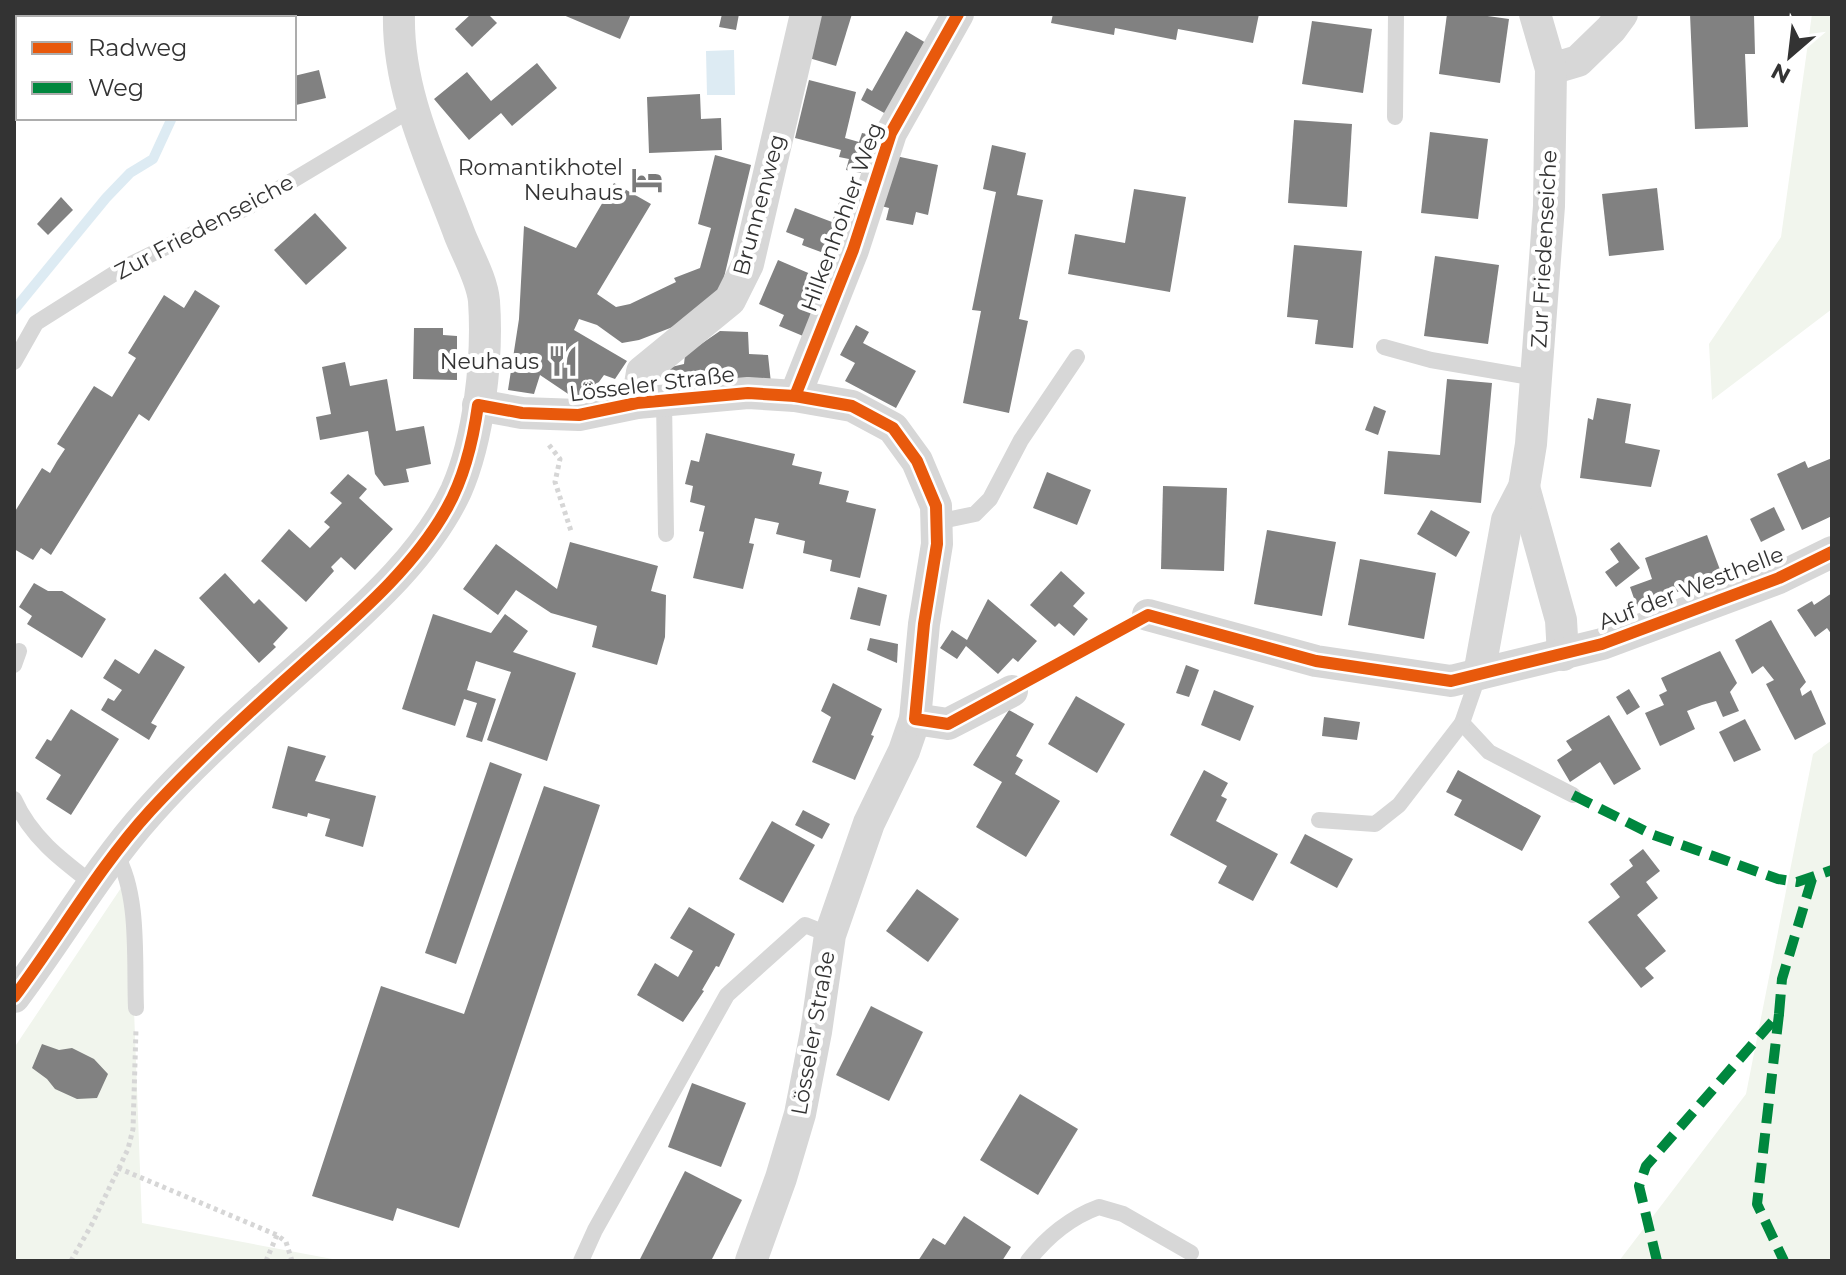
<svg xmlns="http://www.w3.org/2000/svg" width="1846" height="1275" viewBox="0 0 1846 1275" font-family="Montserrat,sans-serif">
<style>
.green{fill:#f1f5ed}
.water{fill:#ddebf3}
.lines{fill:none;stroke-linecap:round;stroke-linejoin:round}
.stream{stroke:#ddebf3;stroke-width:10}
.building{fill:#818181}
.path{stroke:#d6d6d6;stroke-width:5;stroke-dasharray:4 4;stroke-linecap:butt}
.lane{stroke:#d7d7d7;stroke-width:16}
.street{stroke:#d7d7d7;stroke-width:32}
.quiet{stroke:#00873e;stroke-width:10;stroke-dasharray:20 10;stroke-linecap:butt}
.cycleway-casing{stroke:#fff;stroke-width:17}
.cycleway{stroke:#e8590c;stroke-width:12}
.labels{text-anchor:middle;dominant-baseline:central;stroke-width:8;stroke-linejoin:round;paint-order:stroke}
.poi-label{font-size:22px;fill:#333;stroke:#fff;text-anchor:end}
.street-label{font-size:22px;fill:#333;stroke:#fff}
</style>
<rect width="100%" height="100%" fill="#fff"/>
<!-- green -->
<g class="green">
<polygon points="1812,14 1832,14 1832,309 1712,400 1709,344 1781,237"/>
<polygon points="1832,740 1832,1261 1619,1261 1746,1094 1813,754"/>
<polygon points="129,876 142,1223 343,1261 14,1261 14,1048"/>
</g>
<!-- water -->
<polygon class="water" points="734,50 735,95 707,95 706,51"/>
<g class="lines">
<!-- stream -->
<polyline class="stream" points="14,310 106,198 130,173 153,159 171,120"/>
</g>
<!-- building -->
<g class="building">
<polygon points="14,14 87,14 87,15 76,18 18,18 17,44"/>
<polygon points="471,14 488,14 497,23 472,47 455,29"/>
<polygon points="561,14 631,14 620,39"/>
<polygon points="722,14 739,14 736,30 719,27"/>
<polygon points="820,14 852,14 836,66 809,58"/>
<polygon points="1053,14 1259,14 1253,43 1178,29 1176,40 1115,28 1114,35 1051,23"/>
<polygon points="1447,14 1473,14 1509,19 1500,83 1439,74"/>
<polygon points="1690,14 1754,15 1755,54 1745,54 1748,127 1695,129"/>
<polygon points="1312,21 1372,29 1363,93 1302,84"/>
<polygon points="906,31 926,43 886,114 861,100 867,88 872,91"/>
<polygon points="537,63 557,88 512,126 501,113 469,140 434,99 467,72 491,101"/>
<polygon points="319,70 326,98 296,105 294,76"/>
<polygon points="809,80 856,92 845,138 859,142 862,133 871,135 861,173 846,170 849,159 839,157 841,150 795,138"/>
<polygon points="700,94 701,119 721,118 722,150 649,153 647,97"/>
<polygon points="1294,120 1352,124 1347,207 1288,203"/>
<polygon points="1430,132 1488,139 1478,219 1421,213"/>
<polygon points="992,145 1026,153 1017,195 1043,200 1019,319 1028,321 1009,413 963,403 981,311 972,310 996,192 983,189"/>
<polygon points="715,155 751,165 720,294 691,320 639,340 622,343 597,325 579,319 574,330 627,361 615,379 604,375 583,404 540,375 534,394 508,390 519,319 524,226 576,248 614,183 651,204 597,294 616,307 630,304 676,282 674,278 700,268 711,228 698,224"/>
<polygon points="891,155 938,165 928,215 916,212 913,225 886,220 889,208 881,206"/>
<polygon points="1657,188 1664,250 1609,256 1602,194"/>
<polygon points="1134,189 1186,197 1170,292 1068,274 1075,234 1125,243"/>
<polygon points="61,197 73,210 48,235 37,224"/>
<polygon points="840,200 857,207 837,258 802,245 804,239 786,232 795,208 832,222"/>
<polygon points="315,213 347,248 306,285 274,250"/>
<polygon points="1294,245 1362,251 1353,348 1315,344 1318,320 1287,317"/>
<polygon points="1435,256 1499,265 1488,344 1424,336"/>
<polygon points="778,260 827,281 803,336 779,326 784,315 759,304"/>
<polygon points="195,290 220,306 149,421 139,414 51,555 41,548 33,560 14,549 16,533 14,531 14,513 42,468 50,473 57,461 65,449 57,444 94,386 112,397 136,358 128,353 164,295 184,308"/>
<polygon points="856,325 869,332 863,343 916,371 896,408 845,381 855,363 840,355"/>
<polygon points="414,328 443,328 443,335 457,336 457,380 413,379"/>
<polygon points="720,331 748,332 749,354 768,355 771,383 667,388 667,368 684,364 685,355"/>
<polygon points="345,362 350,386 387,379 396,431 424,426 431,464 406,469 409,482 384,486 375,474 368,431 320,440 316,417 331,414 322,367"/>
<polygon points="1447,379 1492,383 1481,503 1384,494 1388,451 1440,455"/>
<polygon points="1597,398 1631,404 1625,443 1660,450 1651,487 1580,478 1588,418 1593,420"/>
<polygon points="1374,406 1386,411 1378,435 1365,430"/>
<polygon points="706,433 795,454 792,465 822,472 819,484 849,491 846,502 876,509 860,578 830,571 832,560 803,553 805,541 776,534 779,523 755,518 749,543 754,544 743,589 693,578 704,532 699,531 705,506 690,502 693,486 685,484 691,460 699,462"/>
<polygon points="1832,458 1832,516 1802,530 1777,474 1805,461 1808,468"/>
<polygon points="1047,472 1091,490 1077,525 1033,508"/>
<polygon points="348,474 367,489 359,498 393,529 355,570 341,557 331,567 334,571 306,602 261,561 289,529 310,548 330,527 324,522 342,503 330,493"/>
<polygon points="1163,486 1227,488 1224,571 1161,569"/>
<polygon points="1774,507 1785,530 1761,542 1750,519"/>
<polygon points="1431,510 1470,532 1456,557 1417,534"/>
<polygon points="1267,530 1336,542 1322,616 1254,604"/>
<polygon points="1707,535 1722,575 1637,607 1630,587 1652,579 1645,558"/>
<polygon points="570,542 658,566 651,591 666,595 665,637 657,665 592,647 597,626 551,613 516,590 498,615 463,589 496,544 557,589"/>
<polygon points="1619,542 1640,568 1616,587 1605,572 1619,562 1610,549"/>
<polygon points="1360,559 1436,573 1424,639 1348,625"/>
<polygon points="1061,571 1085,593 1073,606 1088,619 1074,636 1059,623 1055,627 1030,605"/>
<polygon points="225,573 254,604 259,599 288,628 273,644 276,647 259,663 199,598"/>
<polygon points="34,583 48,591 62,591 106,619 82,658 27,624 32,616 19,607"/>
<polygon points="858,587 887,595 880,626 850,619"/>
<polygon points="1832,593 1832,635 1827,628 1815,637 1797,610 1812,601 1814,605"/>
<polygon points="988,599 1037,641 1018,662 1013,658 998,674 966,646 957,659 940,648 952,630 967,640"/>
<polygon points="433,614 491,633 505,614 528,631 513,652 576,673 547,761 487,740 511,672 476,661 467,690 496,699 482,742 466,737 477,703 464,699 455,726 402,709"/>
<polygon points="1771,620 1806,682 1800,689 1802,696 1811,690 1826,724 1795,740 1766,684 1774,680 1763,666 1752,674 1735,640"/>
<polygon points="870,638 898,644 897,663 867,650"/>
<polygon points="155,649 185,667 151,723 157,726 149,740 101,710 108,698 114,701 122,690 103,678 115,659 139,674"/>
<polygon points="1720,651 1737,683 1730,692 1739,711 1723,717 1716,701 1702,705 1687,711 1695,729 1660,746 1645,713 1664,705 1659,695 1667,691 1661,678"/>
<polygon points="1186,665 1199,670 1189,697 1176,693"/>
<polygon points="833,683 882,709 871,735 874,736 855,780 812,762 831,717 821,711"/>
<polygon points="1629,689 1640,707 1627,715 1616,697"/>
<polygon points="1214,690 1254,706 1240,741 1201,725"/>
<polygon points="1076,696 1125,724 1097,773 1048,744"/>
<polygon points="71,709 119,739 71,815 46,799 61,775 35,758 47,739 51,741"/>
<polygon points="1009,710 1034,724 1016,756 1023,760 1015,774 1060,801 1026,857 976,827 1002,782 973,765"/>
<polygon points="1609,715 1641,769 1614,785 1600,762 1570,782 1557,760 1572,750 1566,741"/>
<polygon points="1324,717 1360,722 1357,740 1322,736"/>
<polygon points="1745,719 1761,750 1734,762 1719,732"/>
<polygon points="288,746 326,756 315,781 376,796 363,847 325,836 330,819 308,813 307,817 272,808"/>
<polygon points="490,762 522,774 456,964 425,953"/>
<polygon points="1204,770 1228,783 1221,796 1227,799 1216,821 1278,854 1253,901 1218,883 1227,866 1170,835"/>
<polygon points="1458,770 1541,816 1522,851 1454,815 1462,800 1446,792"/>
<polygon points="544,786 600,805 459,1228 397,1208 393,1221 312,1196 381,986 464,1014"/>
<polygon points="803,810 830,824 822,839 795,825"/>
<polygon points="772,821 815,845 783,903 739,879"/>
<polygon points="1305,834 1353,859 1337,888 1290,863"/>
<polygon points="1643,849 1660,871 1646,882 1658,898 1637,915 1666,951 1645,968 1654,978 1641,988 1588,922 1620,897 1610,884 1633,866 1629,860"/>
<polygon points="917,889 959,919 928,962 886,931"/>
<polygon points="689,907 735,934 719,967 716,966 702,990 704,991 683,1022 637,995 655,963 678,977 693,951 670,938"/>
<polygon points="871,1006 923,1032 889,1101 836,1075"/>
<polygon points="42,1044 59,1050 72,1048 94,1059 108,1074 97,1098 77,1099 55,1089 47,1079 32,1068"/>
<polygon points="692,1083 746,1103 721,1167 668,1147"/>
<polygon points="1020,1094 1078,1129 1038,1195 980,1160"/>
<polygon points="685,1171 742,1200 711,1261 639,1261"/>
<polygon points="964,1216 1011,1247 1002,1261 918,1261 933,1238 945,1245"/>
</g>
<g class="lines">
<!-- path -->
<g class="path">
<polyline points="549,445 560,459 555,482 571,531"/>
<polyline points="1037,677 1123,629"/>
<polyline points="118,1168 277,1235 286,1242 292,1261"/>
<polyline points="71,1261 92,1224 128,1149 133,1129 136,1029"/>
<polyline points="266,1261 277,1235"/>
</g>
<!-- lane -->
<g class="lane">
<polyline points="1395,117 1396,14"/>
<polyline points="1384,347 1431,360 1536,378"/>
<polyline points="14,362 36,323 123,268 250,206 412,109"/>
<polyline points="664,400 666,534"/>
<polyline points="937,522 975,514 990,499 1021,440 1077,357"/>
<polyline points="14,665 19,651"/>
<polyline points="1479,674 1462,723 1489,752 1573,795"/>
<path d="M14,799C31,837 60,859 93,884"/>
<polyline points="1319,820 1375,824 1399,805 1462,723"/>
<path d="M116,854C140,895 134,960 136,1008"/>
<polyline points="581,1261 595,1230 727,995 805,925 830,935"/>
<path d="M1028,1261C1046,1238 1071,1217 1099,1207L1123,1214L1191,1253"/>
</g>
<!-- street -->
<g class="street">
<polyline points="1551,69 1578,61 1611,29 1622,14"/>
<polyline points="795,396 853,250 891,133 958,14"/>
<polyline points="637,403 642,372 730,300 748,264 806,14"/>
<polyline points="478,405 522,413 579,415 637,403 748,393 795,396 852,406 893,428 917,461 936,506 937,544 924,624 915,719 904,751 869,823 830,935 816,1032 800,1114 781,1178 751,1261"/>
<polyline points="1524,487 1561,620 1563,655"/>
<polyline points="1148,615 1316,661 1451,681 1602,644 1779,578 1832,552"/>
<polyline points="1479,674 1507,520 1524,487 1531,444 1549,206 1551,69 1535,14"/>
<polyline points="915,719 948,724 1012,691"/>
<path d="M14,997C60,936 98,869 149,812C197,758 252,710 306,662C361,612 424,559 456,491C479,439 488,358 484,301C482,279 467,254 459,233C433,163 397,91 399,14"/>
</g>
<!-- quiet -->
<g class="quiet">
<polyline points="1573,795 1651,834 1778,879 1797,882 1832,870"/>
<polyline points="1779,1014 1757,1204 1784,1261"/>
<polyline points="1657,1261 1639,1186 1646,1166 1779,1014 1782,979 1812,879"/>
</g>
<defs>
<g id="cycleway">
<polyline points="795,396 853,250 891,133 958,14"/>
<path d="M14,997C60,936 98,868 150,811C198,759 250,711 303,664C354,618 413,569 447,508C465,476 473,441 478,405L522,413L579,415L637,403L748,393L795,396L852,406L893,428L917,461L936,506L937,544L924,624L915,719L948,724L1148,615L1316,661L1451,681L1602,644L1779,578L1832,552"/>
</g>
</defs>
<!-- cycleway casing -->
<use href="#cycleway" class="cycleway-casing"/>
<!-- cycleway -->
<use href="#cycleway" class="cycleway"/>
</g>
<!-- icons -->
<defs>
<symbol id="hotel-bare" viewBox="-9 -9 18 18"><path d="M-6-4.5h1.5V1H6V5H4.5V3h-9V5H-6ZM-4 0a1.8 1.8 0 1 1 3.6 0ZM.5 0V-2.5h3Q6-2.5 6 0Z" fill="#7a7a7a" stroke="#fff" stroke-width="2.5" paint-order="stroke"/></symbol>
<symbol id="restaurant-bare" viewBox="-9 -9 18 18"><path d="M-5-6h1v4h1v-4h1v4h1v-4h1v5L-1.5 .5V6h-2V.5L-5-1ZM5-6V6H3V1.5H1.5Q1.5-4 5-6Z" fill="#7a7a7a" stroke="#fff" stroke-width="2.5" paint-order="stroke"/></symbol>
</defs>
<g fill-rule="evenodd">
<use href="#hotel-bare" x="625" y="158" width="44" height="44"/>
<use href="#restaurant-bare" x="541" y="339" width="44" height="44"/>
</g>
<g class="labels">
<!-- poi labels -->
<g class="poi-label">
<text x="623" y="167">Romantikhotel<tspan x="623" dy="25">Neuhaus</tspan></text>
<text x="539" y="361">Neuhaus</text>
</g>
<!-- street labels -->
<g class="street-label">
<text transform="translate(759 205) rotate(-75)">Brunnenweg</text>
<text transform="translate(842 217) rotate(-70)">Hilkenhohler Weg</text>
<text transform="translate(204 227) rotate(-28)">Zur Friedenseiche</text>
<text transform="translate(1544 249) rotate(-87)">Zur Friedenseiche</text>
<text transform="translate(652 384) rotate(-7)">Lösseler Straße</text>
<text transform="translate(1691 588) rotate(-21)">Auf der Westhelle</text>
<text transform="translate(813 1033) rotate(-80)">Lösseler Straße</text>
</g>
</g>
<!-- border -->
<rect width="1846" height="1275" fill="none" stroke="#333333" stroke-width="32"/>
<!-- legend -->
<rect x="16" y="16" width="280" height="104" fill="#ffffff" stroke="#adadad" stroke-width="2"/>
<rect x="32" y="42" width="40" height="12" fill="#e8590c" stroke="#adadad" stroke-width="2"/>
<text x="88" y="56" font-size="24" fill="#333333">Radweg</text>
<rect x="32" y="82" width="40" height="12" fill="#00873e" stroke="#adadad" stroke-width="2"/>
<text x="88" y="96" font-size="24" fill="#333333">Weg</text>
<!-- north arrow -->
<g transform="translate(1790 56) rotate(208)" stroke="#ffffff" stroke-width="6" paint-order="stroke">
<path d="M0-6L14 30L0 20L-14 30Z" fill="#333333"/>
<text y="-12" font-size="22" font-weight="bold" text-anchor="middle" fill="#333333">N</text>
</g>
</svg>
